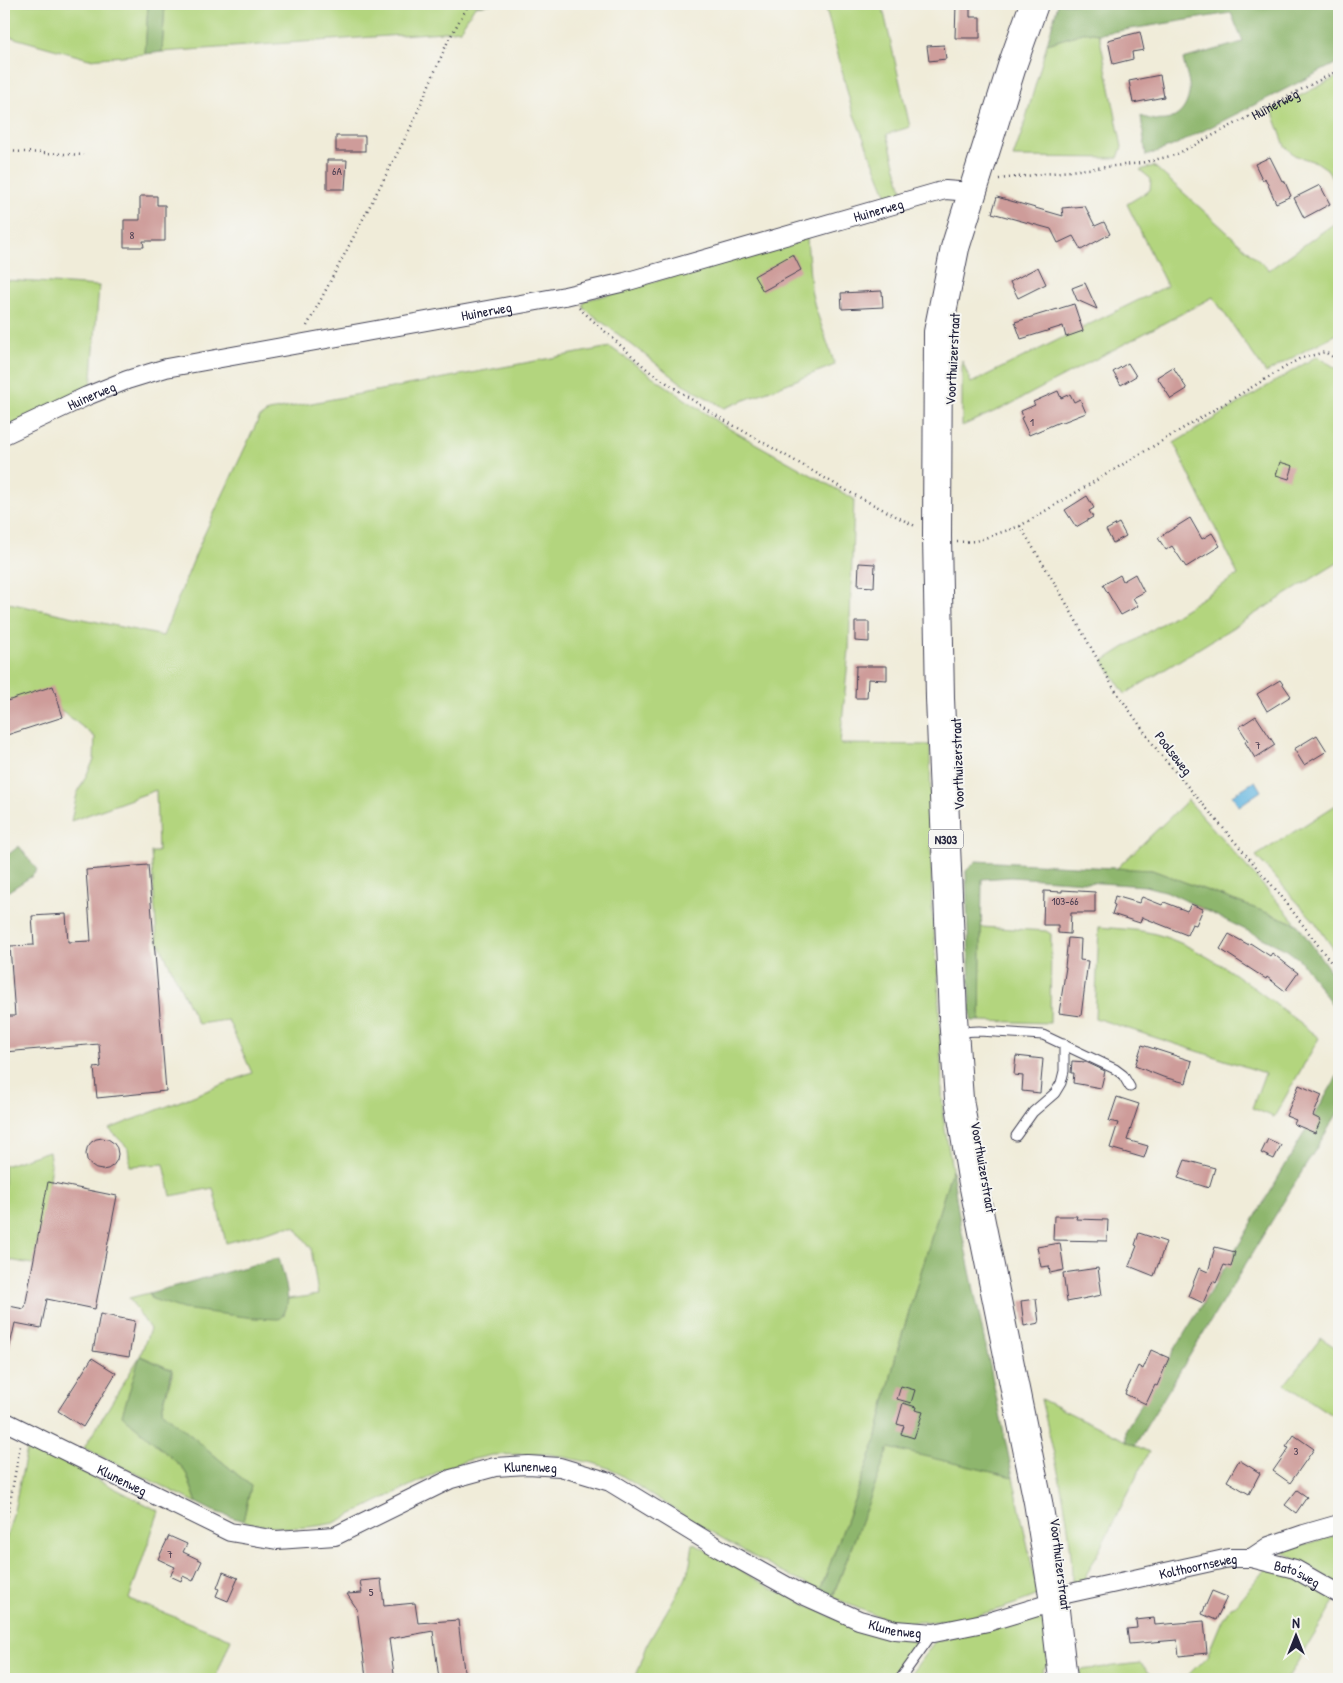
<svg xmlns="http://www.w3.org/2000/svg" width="1343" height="1683" viewBox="0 0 1343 1683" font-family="'Patrick Hand',sans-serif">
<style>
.green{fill:#b3d57e;stroke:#6a7c5c}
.forest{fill:#8eb66d;stroke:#586c54}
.water{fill:#64b6e0;stroke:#436c8e}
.building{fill:#ce9c9a}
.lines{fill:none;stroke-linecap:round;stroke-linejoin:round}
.lane-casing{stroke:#414053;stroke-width:11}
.street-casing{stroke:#414053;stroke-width:20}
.primary-casing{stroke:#414053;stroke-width:30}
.path{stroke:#414053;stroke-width:2.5;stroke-dasharray:1 4;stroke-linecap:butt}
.lane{stroke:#fff;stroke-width:9}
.street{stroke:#fff;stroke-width:18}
.primary{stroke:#fff;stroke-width:28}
.labels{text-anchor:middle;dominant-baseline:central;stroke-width:4;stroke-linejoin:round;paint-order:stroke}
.number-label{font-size:11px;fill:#4d4053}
.shield{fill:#f6f6f2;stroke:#626272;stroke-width:1}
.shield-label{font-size:12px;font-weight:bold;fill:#22223b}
.street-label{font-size:14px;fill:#22223b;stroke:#f6f6f2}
</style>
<rect width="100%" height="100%" fill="#f6f6f2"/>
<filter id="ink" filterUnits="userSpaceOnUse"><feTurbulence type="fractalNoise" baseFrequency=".02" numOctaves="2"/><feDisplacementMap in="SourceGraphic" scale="10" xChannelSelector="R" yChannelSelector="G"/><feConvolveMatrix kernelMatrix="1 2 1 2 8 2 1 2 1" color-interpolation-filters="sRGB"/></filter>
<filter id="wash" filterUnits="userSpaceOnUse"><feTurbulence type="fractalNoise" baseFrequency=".0096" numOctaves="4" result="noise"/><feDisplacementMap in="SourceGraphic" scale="20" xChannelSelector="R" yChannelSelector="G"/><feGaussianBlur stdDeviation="1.12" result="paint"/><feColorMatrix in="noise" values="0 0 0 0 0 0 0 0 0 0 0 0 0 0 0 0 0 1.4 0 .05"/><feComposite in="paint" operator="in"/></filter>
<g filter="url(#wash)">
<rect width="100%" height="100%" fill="#f0ecd9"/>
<!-- green -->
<g class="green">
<polygon points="4,4 148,4 145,54 89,59 4,35"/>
<polygon points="165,4 491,4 475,6 460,30 443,32 162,52"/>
<polygon points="825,4 882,4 910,127 887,134 903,194 888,198 852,110"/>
<polygon points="1086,32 1099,34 1122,147 1118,158 1013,157 1022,132 1047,44"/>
<polygon points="1339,76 1339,190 1327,169 1318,163 1294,155 1285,146 1272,110"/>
<polygon points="1154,166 1269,270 1339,220 1339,333 1311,347 1266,373 1213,297 1009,405 962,426 962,360 971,383 1167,286 1127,204 1150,190 1151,179 1140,170"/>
<polygon points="807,238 811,290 815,307 835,365 724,408 680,382 584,308 583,305 586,300 611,294"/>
<polygon points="4,280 99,286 91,388 4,429"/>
<path d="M610,347L721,424L854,499L849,650L840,744L930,745L932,909L938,975L943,1117L952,1169L896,1355L875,1444L820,1591L779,1571L706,1529L611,1469L593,1463L548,1454L493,1455L465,1461L442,1470L334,1523C303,1530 273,1529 243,1521L251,1486L163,1412L162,1409L172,1375V1370L141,1356L122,1415L182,1467L187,1475L197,1503L84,1448L140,1356L150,1329L129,1298L149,1293L152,1299L284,1315L288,1299L318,1295L311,1248L295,1227H284L226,1243L213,1188L171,1196L164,1164L130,1166L128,1148L109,1129L252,1073L228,1020L198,1024L157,939L151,852H158L156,790L71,821L77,794L94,760L95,737L61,710L4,731V602L163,636L202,539L259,418L269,411Z"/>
<polygon points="1317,356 1339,370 1339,562 1125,694 1103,661 1238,575 1174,443"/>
<polygon points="1188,800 1297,924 1152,870 1116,869"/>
<polygon points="1339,803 1339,957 1315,922 1256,856"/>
<polygon points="981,927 1046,931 1051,934 1050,1023 980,1021"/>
<path d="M1099,927C1118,929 1140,929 1159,935C1215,952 1273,1003 1319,1038L1274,1117L1252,1108L1265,1073L1095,1018Z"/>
<polygon points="49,1151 51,1165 37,1265 4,1259 4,1166"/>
<polygon points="1321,1338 1339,1350 1339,1420 1285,1384"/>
<path d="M1041,1399L1149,1452L1084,1580L1072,1583C1072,1520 1055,1460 1041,1399Z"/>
<polygon points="28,1444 159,1511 129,1599 231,1639 215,1679 4,1679 4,1546 13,1515"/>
<path d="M889,1447L1013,1477L1038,1595C999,1611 961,1622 919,1622C913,1622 906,1623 900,1622C877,1617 854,1607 833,1597Z"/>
<polygon points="1339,1534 1339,1585 1282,1551"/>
<polygon points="693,1543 771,1588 855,1628 921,1640 890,1679 635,1679 648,1643 685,1580 690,1564"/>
<path d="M1265,1569C1291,1574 1313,1588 1336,1600L1287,1679H1184L1207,1656L1222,1620L1230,1607L1236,1605Z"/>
<polygon points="1042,1619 1048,1662 1038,1679 907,1679 935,1641"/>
<polygon points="1140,1663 1157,1679 1081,1679 1080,1670"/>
</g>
<!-- forest -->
<g class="forest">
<polygon points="148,4 165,4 162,52 145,54"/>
<path d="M1058,4H1339V62L1175,145L1146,156L1141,116C1163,125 1184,121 1189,94C1191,83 1185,70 1183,59L1243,42L1231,13L1099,34L1086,32L1047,44Z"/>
<polygon points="19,846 37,870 32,876 4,894 4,858"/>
<polygon points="976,861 1152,870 1297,924 1339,983 1339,1014 1300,960 1287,950 1168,892 1145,886 1011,877 982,879 980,1021 971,1021 966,871"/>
<polygon points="1339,1073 1339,1111 1135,1445 1126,1441 1126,1429 1243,1238"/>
<polygon points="952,1169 960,1223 1013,1477 889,1448 833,1596 820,1591 875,1444 896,1355"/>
<path d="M279,1258C283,1276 296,1305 279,1319L254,1318L183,1309L152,1299L149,1293Z"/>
<polygon points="140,1356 172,1370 162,1409 163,1412 251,1486 243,1521 213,1511 197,1503 187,1475 182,1467 122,1415"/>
</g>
<!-- water -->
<polygon class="water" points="1255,781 1261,791 1239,806 1232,795"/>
<g id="blocks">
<!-- building -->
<g class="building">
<polygon points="956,4 970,4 970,17 980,17 980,38 955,38"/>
<polygon points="1140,32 1144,50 1132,52 1133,59 1113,64 1108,40"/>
<polygon points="944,45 946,59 929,61 927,46"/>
<polygon points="1160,75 1164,97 1133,103 1129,81"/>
<rect x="336" y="136" width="29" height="15"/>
<polygon points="1270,157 1282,181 1284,180 1291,196 1276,203 1265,178 1263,181 1255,164"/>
<polygon points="327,160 347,160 345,189 327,189"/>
<polygon points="1320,185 1330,204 1304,218 1294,198"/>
<polygon points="140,196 157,196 157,205 165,205 165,241 143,241 144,247 124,247 124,220 140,220"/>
<polygon points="997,197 1063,216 1062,208 1085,206 1095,226 1104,222 1110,234 1081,250 1073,236 1058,243 1051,229 992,213"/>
<polygon points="793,254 801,270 763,291 754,276"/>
<polygon points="1038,267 1046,284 1018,298 1010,282"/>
<polygon points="1085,283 1097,309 1077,300 1072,288"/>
<polygon points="882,291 883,307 842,309 841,293"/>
<polygon points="1074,304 1083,331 1066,337 1063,326 1021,339 1015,322"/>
<polygon points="1128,363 1136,376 1121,385 1113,372"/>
<polygon points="1173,367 1187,389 1171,399 1157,377"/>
<polygon points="1058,391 1061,398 1070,394 1074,402 1080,399 1086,413 1063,422 1062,421 1029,435 1021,418 1023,417 1021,411 1035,405 1033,402"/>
<polygon points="1280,462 1293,466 1289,479 1276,475"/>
<polygon points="1087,496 1094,508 1089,511 1093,517 1076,527 1065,510"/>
<polygon points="1190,518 1202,539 1212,533 1220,546 1186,567 1172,546 1166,550 1158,538"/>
<polygon points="1119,523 1126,536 1113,543 1106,530"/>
<polygon points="859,563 875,564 874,587 858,586"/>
<polygon points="1135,574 1144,592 1133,598 1138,606 1121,615 1103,585 1120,575 1123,581"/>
<polygon points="855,622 869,622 869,642 855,641"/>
<polygon points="856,666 887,666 887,680 868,679 867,698 855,698"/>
<polygon points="1280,680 1291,696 1267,711 1257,694"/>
<polygon points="53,686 63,717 7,735 4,724 4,702"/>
<polygon points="1256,716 1275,745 1255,758 1245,742 1248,741 1239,727"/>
<polygon points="1317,735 1327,751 1304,765 1294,749"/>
<polygon points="148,865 166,1091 97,1098 94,1068 101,1067 99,1044 4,1052 4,1016 15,1016 10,946 34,945 32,916 66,914 68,942 91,941 86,870"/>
<polygon points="1062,890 1095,892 1095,913 1071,913 1070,934 1058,933 1058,925 1043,925 1044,891 1062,892"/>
<polygon points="1115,896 1139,903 1142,897 1162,905 1164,902 1187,911 1191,904 1203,909 1196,925 1192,924 1187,935 1142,917 1140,923 1112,914 1115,905 1113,904"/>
<polygon points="1229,934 1249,945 1250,943 1270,956 1272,953 1298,973 1285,991 1267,977 1266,979 1220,949"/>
<polygon points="1068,938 1081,939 1080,960 1088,961 1081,1016 1059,1013 1066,967 1065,967"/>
<polygon points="1142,1045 1192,1061 1186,1083 1163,1077 1135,1066"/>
<polygon points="1016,1056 1043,1059 1040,1093 1022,1091 1023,1076 1014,1075"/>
<polygon points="1072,1061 1086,1062 1105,1071 1101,1088 1073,1083 1074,1073 1071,1073"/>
<polygon points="1299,1085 1322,1095 1313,1116 1321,1120 1315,1133 1294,1124 1296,1120 1286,1116"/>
<polygon points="1117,1097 1139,1104 1127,1140 1148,1146 1144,1158 1110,1148 1118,1123 1109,1121"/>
<circle cx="102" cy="1154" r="16"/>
<polygon points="1268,1139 1281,1145 1274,1159 1261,1153"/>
<polygon points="1185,1160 1215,1168 1209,1188 1178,1178"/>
<polygon points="48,1182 117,1196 95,1309 47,1299 41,1328 15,1323 9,1350 4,1349 4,1305 24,1309 25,1307"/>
<polygon points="1054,1216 1077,1216 1076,1219 1108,1220 1107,1241 1053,1240"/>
<polygon points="1139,1233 1166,1242 1154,1276 1129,1266 1137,1246 1135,1245"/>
<polygon points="1060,1243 1064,1270 1050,1273 1049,1266 1041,1267 1037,1247"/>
<polygon points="1215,1247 1235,1252 1231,1267 1224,1265 1216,1283 1213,1281 1203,1303 1188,1296 1199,1268 1208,1272"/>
<polygon points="1098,1268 1102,1295 1067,1302 1063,1273"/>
<polygon points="1036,1299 1039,1323 1024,1326 1021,1301"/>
<polygon points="100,1314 135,1321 129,1357 93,1351"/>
<polygon points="1151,1350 1169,1358 1157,1386 1155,1385 1146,1404 1125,1394 1138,1366 1143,1369"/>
<polygon points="92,1358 116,1373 83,1427 58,1411"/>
<polygon points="901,1386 915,1390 911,1403 897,1399"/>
<polygon points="903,1403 916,1407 915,1410 923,1412 914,1438 901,1434 904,1426 897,1424"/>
<polygon points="1294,1435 1314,1449 1290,1483 1273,1471 1289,1448 1286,1447"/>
<polygon points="1239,1460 1260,1473 1249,1494 1227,1481"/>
<polygon points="1297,1490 1307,1497 1296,1513 1285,1505"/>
<polygon points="169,1536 187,1544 183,1552 202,1561 193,1581 183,1576 181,1581 170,1576 175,1567 158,1559"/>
<polygon points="223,1572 238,1578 228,1601 216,1596 219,1589 217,1588"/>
<polygon points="381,1579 384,1606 415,1603 418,1623 458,1620 465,1679 439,1679 433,1631 389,1639 394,1674 366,1677 357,1609 347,1594 362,1593 360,1581"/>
<polygon points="1212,1591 1227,1597 1216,1620 1202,1614"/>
<polygon points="1154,1618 1155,1625 1204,1621 1207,1653 1179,1656 1177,1640 1129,1644 1127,1629 1137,1628 1136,1620"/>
</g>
</g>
</g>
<g filter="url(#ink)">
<use href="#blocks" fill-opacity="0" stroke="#414053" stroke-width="1"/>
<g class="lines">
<defs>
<g id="lane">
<polyline points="957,1032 979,1031 1043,1035 1115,1069 1123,1075 1130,1087"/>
<polyline points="1016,1136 1033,1112 1055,1093 1061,1083 1064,1071 1064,1044"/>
<polyline points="900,1679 933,1633"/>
</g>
<g id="street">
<path id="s2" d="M4,435L87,396L127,380L166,368L565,296L625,282L945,190L972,192"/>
<path id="s3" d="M4,1421L230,1532L277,1540L335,1536L451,1479L495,1467L528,1465L560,1467L610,1482L720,1549L801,1594L859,1620L895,1630L934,1633L988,1622L1054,1602L1066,1594L1229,1558H1251L1269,1546L1304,1534L1339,1524"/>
<path id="s4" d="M1251,1558L1295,1569L1339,1594"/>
</g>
<polyline id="primary" points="1034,4 1013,63 955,248 938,332 937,537 940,698 953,1017 959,1099 972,1178 1038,1502 1054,1602 1063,1679"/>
</defs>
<!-- lane casing -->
<use href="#lane" class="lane-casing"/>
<!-- street casing -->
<use href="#street" class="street-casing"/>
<!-- primary casing -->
<use href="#primary" class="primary-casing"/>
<!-- path -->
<g class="path">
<polyline points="4,151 84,155"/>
<path id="s1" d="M999,179L1141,163L1175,155L1339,70"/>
<polyline points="579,308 649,371 712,413 849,492 915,526"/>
<polyline points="307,326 410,129 448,41 469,4"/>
<polyline points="1020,526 1060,592 1113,687 1160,754 1282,897 1339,973"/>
<polyline points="957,542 976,541 1020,526 1299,359 1325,352 1339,361"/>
<polyline points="4,1536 20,1446"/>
</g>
<!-- lane -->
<use href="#lane" class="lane"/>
<!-- street -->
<use href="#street" class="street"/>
<!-- primary -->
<use href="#primary" class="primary"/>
</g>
</g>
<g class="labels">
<!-- number labels -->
<g class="number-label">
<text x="337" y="171">6A</text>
<text x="132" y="235">8</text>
<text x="1032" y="422">1</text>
<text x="1258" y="745">7</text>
<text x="1065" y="901">103-66</text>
<text x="1296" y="1451">3</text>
<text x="170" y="1554">7</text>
<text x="371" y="1592">5</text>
</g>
<!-- shield labels -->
<rect class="shield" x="928.5" y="829.5" width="35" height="19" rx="4"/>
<g class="shield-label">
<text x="946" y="839">N303</text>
</g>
<!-- street labels -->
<g class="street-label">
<text stroke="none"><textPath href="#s1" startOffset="290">Huinerweg</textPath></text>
<text stroke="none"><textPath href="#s2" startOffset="906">Huinerweg</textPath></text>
<text stroke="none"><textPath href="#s2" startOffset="501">Huinerweg</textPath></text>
<text transform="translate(952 359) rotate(-87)">Voorthuizerstraat</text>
<text stroke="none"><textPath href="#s2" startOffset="96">Huinerweg</textPath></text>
<text transform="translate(1174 753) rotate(52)">Poolseweg</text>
<text transform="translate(957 764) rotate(-92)">Voorthuizerstraat</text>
<text transform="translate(984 1167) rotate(80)">Voorthuizerstraat</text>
<text stroke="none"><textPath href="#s3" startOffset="568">Klunenweg</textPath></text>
<text stroke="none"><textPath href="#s3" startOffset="132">Klunenweg</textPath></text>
<text transform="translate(1061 1564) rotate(83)">Voorthuizerstraat</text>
<text stroke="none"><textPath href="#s3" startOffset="1285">Kolthoornseweg</textPath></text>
<text stroke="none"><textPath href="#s4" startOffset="49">Bato'sweg</textPath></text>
<text stroke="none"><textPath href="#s3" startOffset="972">Klunenweg</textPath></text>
</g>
</g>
<!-- margin -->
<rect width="1343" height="1683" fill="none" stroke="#f6f6f2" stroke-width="20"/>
<!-- north arrow -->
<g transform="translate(1296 1636)" stroke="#f6f6f2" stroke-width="4" paint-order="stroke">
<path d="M0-4L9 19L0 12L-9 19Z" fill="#22223b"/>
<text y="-8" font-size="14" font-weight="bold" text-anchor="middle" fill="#22223b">N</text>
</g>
</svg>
